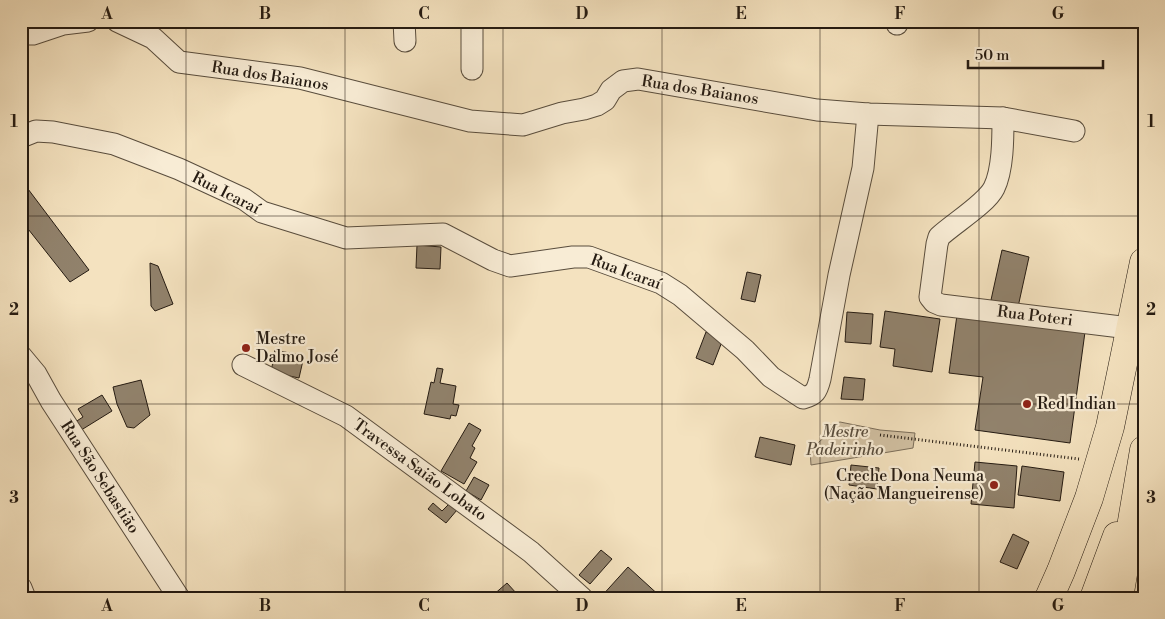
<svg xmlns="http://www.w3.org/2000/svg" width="1165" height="619" viewBox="0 0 1165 619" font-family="'Libre Bodoni',serif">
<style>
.green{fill:#d1c0a2;stroke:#7b6e5a}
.building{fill:#91826c;stroke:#251b12}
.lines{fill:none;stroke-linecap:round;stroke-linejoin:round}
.street-casing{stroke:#594d3d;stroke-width:23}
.primary-casing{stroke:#251b12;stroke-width:29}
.path{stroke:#251b12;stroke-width:3;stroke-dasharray:1 2.5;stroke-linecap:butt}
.street{stroke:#f8ecd5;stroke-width:21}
.primary{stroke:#f4e2bf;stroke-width:28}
.grid{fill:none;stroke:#251b12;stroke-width:1;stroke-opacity:0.55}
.poi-dot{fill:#8f2418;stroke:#f8ecd5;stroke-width:2}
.labels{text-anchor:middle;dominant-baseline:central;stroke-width:4.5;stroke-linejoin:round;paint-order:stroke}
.street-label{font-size:16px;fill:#251b12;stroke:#f8ecd5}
.poi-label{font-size:16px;fill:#251b12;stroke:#f8ecd5;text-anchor:start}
.park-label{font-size:16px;font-style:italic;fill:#594d3d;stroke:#f8ecd5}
.neatline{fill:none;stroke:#251b12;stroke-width:2}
.grid-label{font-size:16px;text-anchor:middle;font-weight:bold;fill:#251b12}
</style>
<rect width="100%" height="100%" fill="#f4e2bf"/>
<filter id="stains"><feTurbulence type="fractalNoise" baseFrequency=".004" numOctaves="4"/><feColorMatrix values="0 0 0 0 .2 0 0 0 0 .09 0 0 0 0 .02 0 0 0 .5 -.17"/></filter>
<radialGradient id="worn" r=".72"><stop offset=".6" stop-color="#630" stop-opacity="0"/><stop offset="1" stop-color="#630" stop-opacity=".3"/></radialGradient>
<!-- green -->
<polygon class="green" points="840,422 880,430 915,433 913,448 811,465 810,450 828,434 827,426"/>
<!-- building -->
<g class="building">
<polygon points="22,181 89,270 70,282 21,220"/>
<polygon points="417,245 441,247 440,269 416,268"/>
<polygon points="1002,250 1029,257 1018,307 991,300"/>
<polygon points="150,263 158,266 173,304 155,311 151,306"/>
<polygon points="747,272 761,275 755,302 741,299"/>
<polygon points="885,311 940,319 932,372 893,366 895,349 880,347"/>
<polygon points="847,312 873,314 871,344 845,342"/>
<polygon points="957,315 1085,332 1070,443 975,430 983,377 949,373"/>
<polygon points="706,332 723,339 713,365 696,358"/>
<polygon points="275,350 304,356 299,378 271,372"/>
<polygon points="437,368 443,369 440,383 456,386 453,404 459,405 456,416 451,415 450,419 424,414 431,382 434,383"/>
<polygon points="844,377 865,379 863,400 841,399"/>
<polygon points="141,380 150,415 134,428 127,427 117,404 113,387"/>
<polygon points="102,395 112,411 78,432 72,424 83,417 78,409"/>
<polygon points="469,423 481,430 472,446 475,448 470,458 477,462 464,484 441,471"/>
<polygon points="760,437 795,445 791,465 755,457"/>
<polygon points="975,462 1017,466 1014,508 971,504"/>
<polygon points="851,465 879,468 877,489 849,485"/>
<polygon points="1022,466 1064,472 1060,501 1018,495"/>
<polygon points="474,477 489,485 481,500 466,491"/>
<polygon points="433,503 442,511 449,504 457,510 446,523 428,509"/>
<polygon points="1013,534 1029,542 1017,569 1000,562"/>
<polygon points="601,550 612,559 590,584 579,575"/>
<polygon points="628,567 662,598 600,598"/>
<polygon points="507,583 517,594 512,598 494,598 492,596"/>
</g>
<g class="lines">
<defs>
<g id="street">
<polyline points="117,21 153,38 179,62 300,78 470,121 523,125 562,113 584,109 597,105 605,100 611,90 623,81 638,79 817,110 868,114 1003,118 1074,131"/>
<polyline points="404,21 405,41"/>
<polyline points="472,21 472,69"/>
<polyline points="897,21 897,24"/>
<polyline points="21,34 33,34 63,24 88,21"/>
<path d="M1003,118C1003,138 1003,170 994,188C986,204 954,223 939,237L937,244L930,297L934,302L941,305L1129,328"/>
<path d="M21,137L36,131L53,132L114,144L179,169L244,199L262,212L346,238L443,234L493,260L510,266L573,257H589L661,283L680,295L745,350L771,377L803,398C815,395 817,391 820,379L839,275L863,168L868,114"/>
<polyline points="21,356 36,374 51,401 179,598"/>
<polyline points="243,365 346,416 531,552 582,598"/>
<polyline points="21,588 25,598"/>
</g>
<g id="primary">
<polyline points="1049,598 1061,571 1089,498 1110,427 1144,262"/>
<polyline points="1094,598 1117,536"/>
<polyline points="1119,598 1144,450"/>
</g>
</defs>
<!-- street casing -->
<use href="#street" class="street-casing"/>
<!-- primary casing -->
<use href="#primary" class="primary-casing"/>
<!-- path -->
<polyline class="path" points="880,435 1079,459"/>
<!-- street -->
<use href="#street" class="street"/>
<!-- primary -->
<use href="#primary" class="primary"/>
</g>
<!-- grid -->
<path class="grid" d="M186,21V598M345,21V598M503,21V598M662,21V598M820,21V598M979,21V598M21,216H1144M21,404H1144"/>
<!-- markers -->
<g class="poi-dot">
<circle cx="246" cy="348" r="5"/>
<circle cx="1027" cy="404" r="5"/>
<circle cx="994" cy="485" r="5"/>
</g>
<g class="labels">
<!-- street labels -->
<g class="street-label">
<text transform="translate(270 76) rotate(9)">Rua dos Baianos</text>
<text transform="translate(700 90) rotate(9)">Rua dos Baianos</text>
<text transform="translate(226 193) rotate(27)">Rua Icaraí</text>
<text transform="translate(626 272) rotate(20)">Rua Icaraí</text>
<text transform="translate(1035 316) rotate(7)">Rua Poteri</text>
<text transform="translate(420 470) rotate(36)">Travessa Saião Lobato</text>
<text transform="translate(100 477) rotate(57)">Rua São Sebastião</text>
</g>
<!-- poi labels -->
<g class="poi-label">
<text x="256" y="339">Mestre<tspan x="256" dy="18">Dalmo José</tspan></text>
<text x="1037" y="404">Red Indian</text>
<text x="984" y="476" text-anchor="end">Creche Dona Neuma<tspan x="984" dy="18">(Nação Mangueirense)</tspan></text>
</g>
<!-- park labels -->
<g class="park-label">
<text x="845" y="432">Mestre<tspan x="845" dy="18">Padeirinho</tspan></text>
</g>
</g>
<!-- margin -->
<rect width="1165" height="619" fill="none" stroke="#f4e2bf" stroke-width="55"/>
<!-- scale -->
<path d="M968 60v8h135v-8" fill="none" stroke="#251b12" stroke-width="2.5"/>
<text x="975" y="60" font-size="15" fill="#251b12" stroke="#f8ecd5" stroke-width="4" paint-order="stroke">50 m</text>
<rect x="28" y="28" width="1110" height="564" class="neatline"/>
<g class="grid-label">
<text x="107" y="19">A</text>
<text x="265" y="19">B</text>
<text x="424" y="19">C</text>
<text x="582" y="19">D</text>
<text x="741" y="19">E</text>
<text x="900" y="19">F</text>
<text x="1058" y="19">G</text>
<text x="14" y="127">1</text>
<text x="1151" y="127">1</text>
<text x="14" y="315">2</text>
<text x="1151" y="315">2</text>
<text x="14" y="503">3</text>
<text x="1151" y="503">3</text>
<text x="107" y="611">A</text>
<text x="265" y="611">B</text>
<text x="424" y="611">C</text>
<text x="582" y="611">D</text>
<text x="741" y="611">E</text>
<text x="900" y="611">F</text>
<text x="1058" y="611">G</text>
</g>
<rect width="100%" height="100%" filter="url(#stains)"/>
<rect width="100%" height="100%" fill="url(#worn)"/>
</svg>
